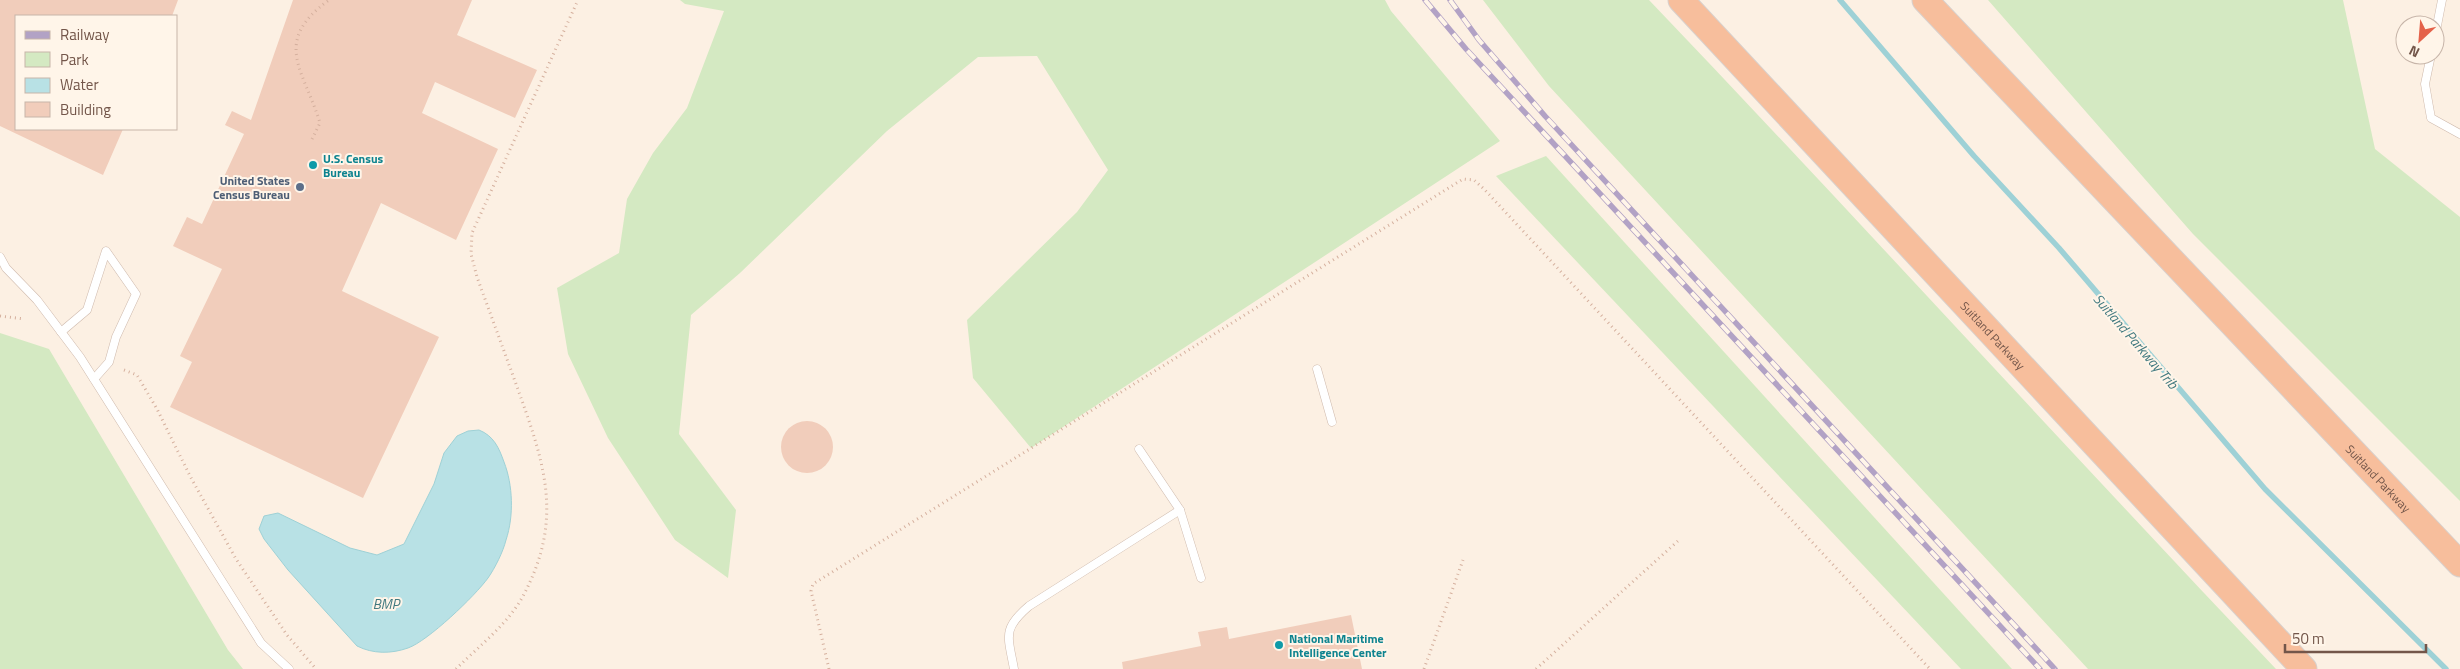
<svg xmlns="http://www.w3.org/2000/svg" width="2460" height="669" viewBox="0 0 2460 669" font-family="'Titillium Web',sans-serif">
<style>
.green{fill:#d4e9c2}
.water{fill:#b8e1e5;stroke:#9ed1d6}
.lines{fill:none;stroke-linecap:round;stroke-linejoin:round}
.stream{stroke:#9ed1d6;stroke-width:5.5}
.building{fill:#f1cdbb}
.service-casing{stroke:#cfbaad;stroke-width:9}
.trunk-casing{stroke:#d8d0cc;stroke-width:27}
.path{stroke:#d5b09e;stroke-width:3;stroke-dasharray:1 4;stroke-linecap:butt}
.service{stroke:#fff;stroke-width:8}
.trunk{stroke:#f7be9c;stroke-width:25}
.rail-casing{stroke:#b2a2c5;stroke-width:5.5}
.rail{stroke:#fff5e9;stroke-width:4;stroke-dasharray:11;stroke-linecap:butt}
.culture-dot{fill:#0f9aa8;stroke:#fff5e9;stroke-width:2}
.service-dot{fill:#5c6f8a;stroke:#fff5e9;stroke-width:2}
.labels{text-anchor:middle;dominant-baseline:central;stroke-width:4;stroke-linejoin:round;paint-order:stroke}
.culture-label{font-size:12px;font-weight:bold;fill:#0d838f;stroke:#fff5e9;text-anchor:start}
.service-label{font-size:12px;font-weight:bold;fill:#4e5e75;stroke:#fff5e9;text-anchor:end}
.street-label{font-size:12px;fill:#73564a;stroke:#fff5e9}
.water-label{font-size:14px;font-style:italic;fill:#41797f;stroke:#fff5e9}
</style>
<rect width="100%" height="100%" fill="#fcf0e3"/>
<!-- green -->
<g class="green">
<polygon points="680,0 1385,0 1391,11 1500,141 1031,448 973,378 967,320 1077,212 1108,170 1037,56 978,57 887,131 740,273 691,315 679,434 736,510 728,578 675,540 608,438 568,354 557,288 619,253 627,199 653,153 687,108 724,11 685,4"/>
<path d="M1483,0H1649C1860,221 2065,447 2276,669H2088L1549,86Z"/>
<polygon points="1988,0 2343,0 2375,149 2460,217 2460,501 2193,234"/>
<polygon points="1546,156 2012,669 1961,669 1496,176"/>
<polygon points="0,333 49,349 228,650 243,669 0,669"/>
</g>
<!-- water -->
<path class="water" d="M479,430C494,436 499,448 504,462C513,485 514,516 506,540C503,552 495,568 488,578C475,596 428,641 408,648C391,654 373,654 357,646L288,570L264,539L259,529L264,516L278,513L350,548L377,555L404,544L434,484L444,453L457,436L468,431Z"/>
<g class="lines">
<!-- stream -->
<polyline class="stream" points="1840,0 1974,156 2059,248 2265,489 2446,669"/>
</g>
<!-- building -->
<g class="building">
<polygon points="0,0 178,0 172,16 16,16 16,129 123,129 103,175 0,126"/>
<polygon points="293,0 472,0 457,35 537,70 515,118 435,82 422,113 498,149 456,240 381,203 342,291 439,337 363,498 170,407 192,362 180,356 222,269 173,246 187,217 202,224 244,134 225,125 232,111 251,120"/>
<circle cx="807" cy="447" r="26"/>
<polygon points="1351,615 1362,669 1123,669 1122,662 1201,646 1198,632 1227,627 1229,639"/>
</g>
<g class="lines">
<defs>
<g id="service">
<polyline points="2435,36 2442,0"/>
<polyline points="2431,55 2425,84 2431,118 2460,134"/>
<polyline points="0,257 6,268 37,300 80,357 261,643 289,669"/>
<polyline points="61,332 87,310 106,251 136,294 116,337 109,362 94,379"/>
<polyline points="1317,369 1332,422"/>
<polyline points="1139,449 1180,510 1201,578"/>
<path d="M1014,669C1008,636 1002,629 1029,606L1180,510"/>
</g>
<g id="trunk">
<path id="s1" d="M1681,0L2304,669"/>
<path id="s2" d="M1925,0L2460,564"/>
</g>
</defs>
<!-- service casing -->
<use href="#service" class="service-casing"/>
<!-- trunk casing -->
<use href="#trunk" class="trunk-casing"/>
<!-- path -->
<g class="path">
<path d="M312,139L320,123C304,70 271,42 329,0"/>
<polyline points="0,316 24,319"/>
<polyline points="124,370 137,375 157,409 190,476 236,559 287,635 316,669"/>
<path d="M456,669C478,647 508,624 523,596C565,518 544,462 516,384C503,348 490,313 477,277L471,254L472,233L578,0"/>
<polyline points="829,669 811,591 813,584 1463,179 1474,180 1484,189 1930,669"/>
<polyline points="1424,669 1463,560"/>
<polyline points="1536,669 1679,540"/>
</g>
<!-- service -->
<use href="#service" class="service"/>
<!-- trunk -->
<use href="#trunk" class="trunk"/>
<defs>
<g id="rail">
<polyline points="1425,0 1466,49 2040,669"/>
<polyline points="1450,0 1479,40 1545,116 2055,669"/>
</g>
</defs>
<!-- rail casing -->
<use href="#rail" class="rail-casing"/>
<!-- rail -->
<use href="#rail" class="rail"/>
</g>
<!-- markers -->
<g class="culture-dot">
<circle cx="313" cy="165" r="5"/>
<circle cx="1279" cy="645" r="5"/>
</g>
<circle class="service-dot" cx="300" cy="187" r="5"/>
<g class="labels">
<!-- culture labels -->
<g class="culture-label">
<text x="323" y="158">U.S. Census<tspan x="323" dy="14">Bureau</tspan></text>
<text x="1289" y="638">National Maritime<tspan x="1289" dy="14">Intelligence Center</tspan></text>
</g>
<!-- service labels -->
<g class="service-label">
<text x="290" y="180">United States<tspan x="290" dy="14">Census Bureau</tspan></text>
</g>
<!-- street labels -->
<g class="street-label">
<text stroke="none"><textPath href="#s1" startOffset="458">Suitland Parkway</textPath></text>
<text stroke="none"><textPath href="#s2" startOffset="659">Suitland Parkway</textPath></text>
</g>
<!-- water labels -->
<g class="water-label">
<text transform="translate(2136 341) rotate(49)">Suitland Parkway Trib</text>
<text x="386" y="603">BMP</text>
</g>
</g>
<!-- legend -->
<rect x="15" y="15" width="162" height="115" fill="#fff5e9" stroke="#c7b5a9"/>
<rect x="25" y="31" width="25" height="8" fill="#b2a2c5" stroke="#c7b5a9"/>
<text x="60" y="40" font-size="15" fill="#73564a">Railway</text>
<rect x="25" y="52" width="25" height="15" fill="#d4e9c2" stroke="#c7b5a9"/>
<text x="60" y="65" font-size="15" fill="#73564a">Park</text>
<rect x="25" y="78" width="25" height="15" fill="#b8e1e5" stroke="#c7b5a9"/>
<text x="60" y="90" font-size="15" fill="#73564a">Water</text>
<rect x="25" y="102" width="25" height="15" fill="#f1cdbb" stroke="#c7b5a9"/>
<text x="60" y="115" font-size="15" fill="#73564a">Building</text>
<!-- north arrow -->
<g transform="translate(2420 40) rotate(206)"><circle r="24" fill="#fff5e9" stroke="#c7b5a9"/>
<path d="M0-4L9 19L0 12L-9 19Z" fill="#e4624a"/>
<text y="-8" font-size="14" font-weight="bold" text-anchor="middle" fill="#73564a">N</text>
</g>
<!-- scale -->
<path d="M2285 644v8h141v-8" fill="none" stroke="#73564a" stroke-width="2.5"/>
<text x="2292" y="644" font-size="15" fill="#73564a" stroke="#fff5e9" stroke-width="4" paint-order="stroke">50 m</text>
</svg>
